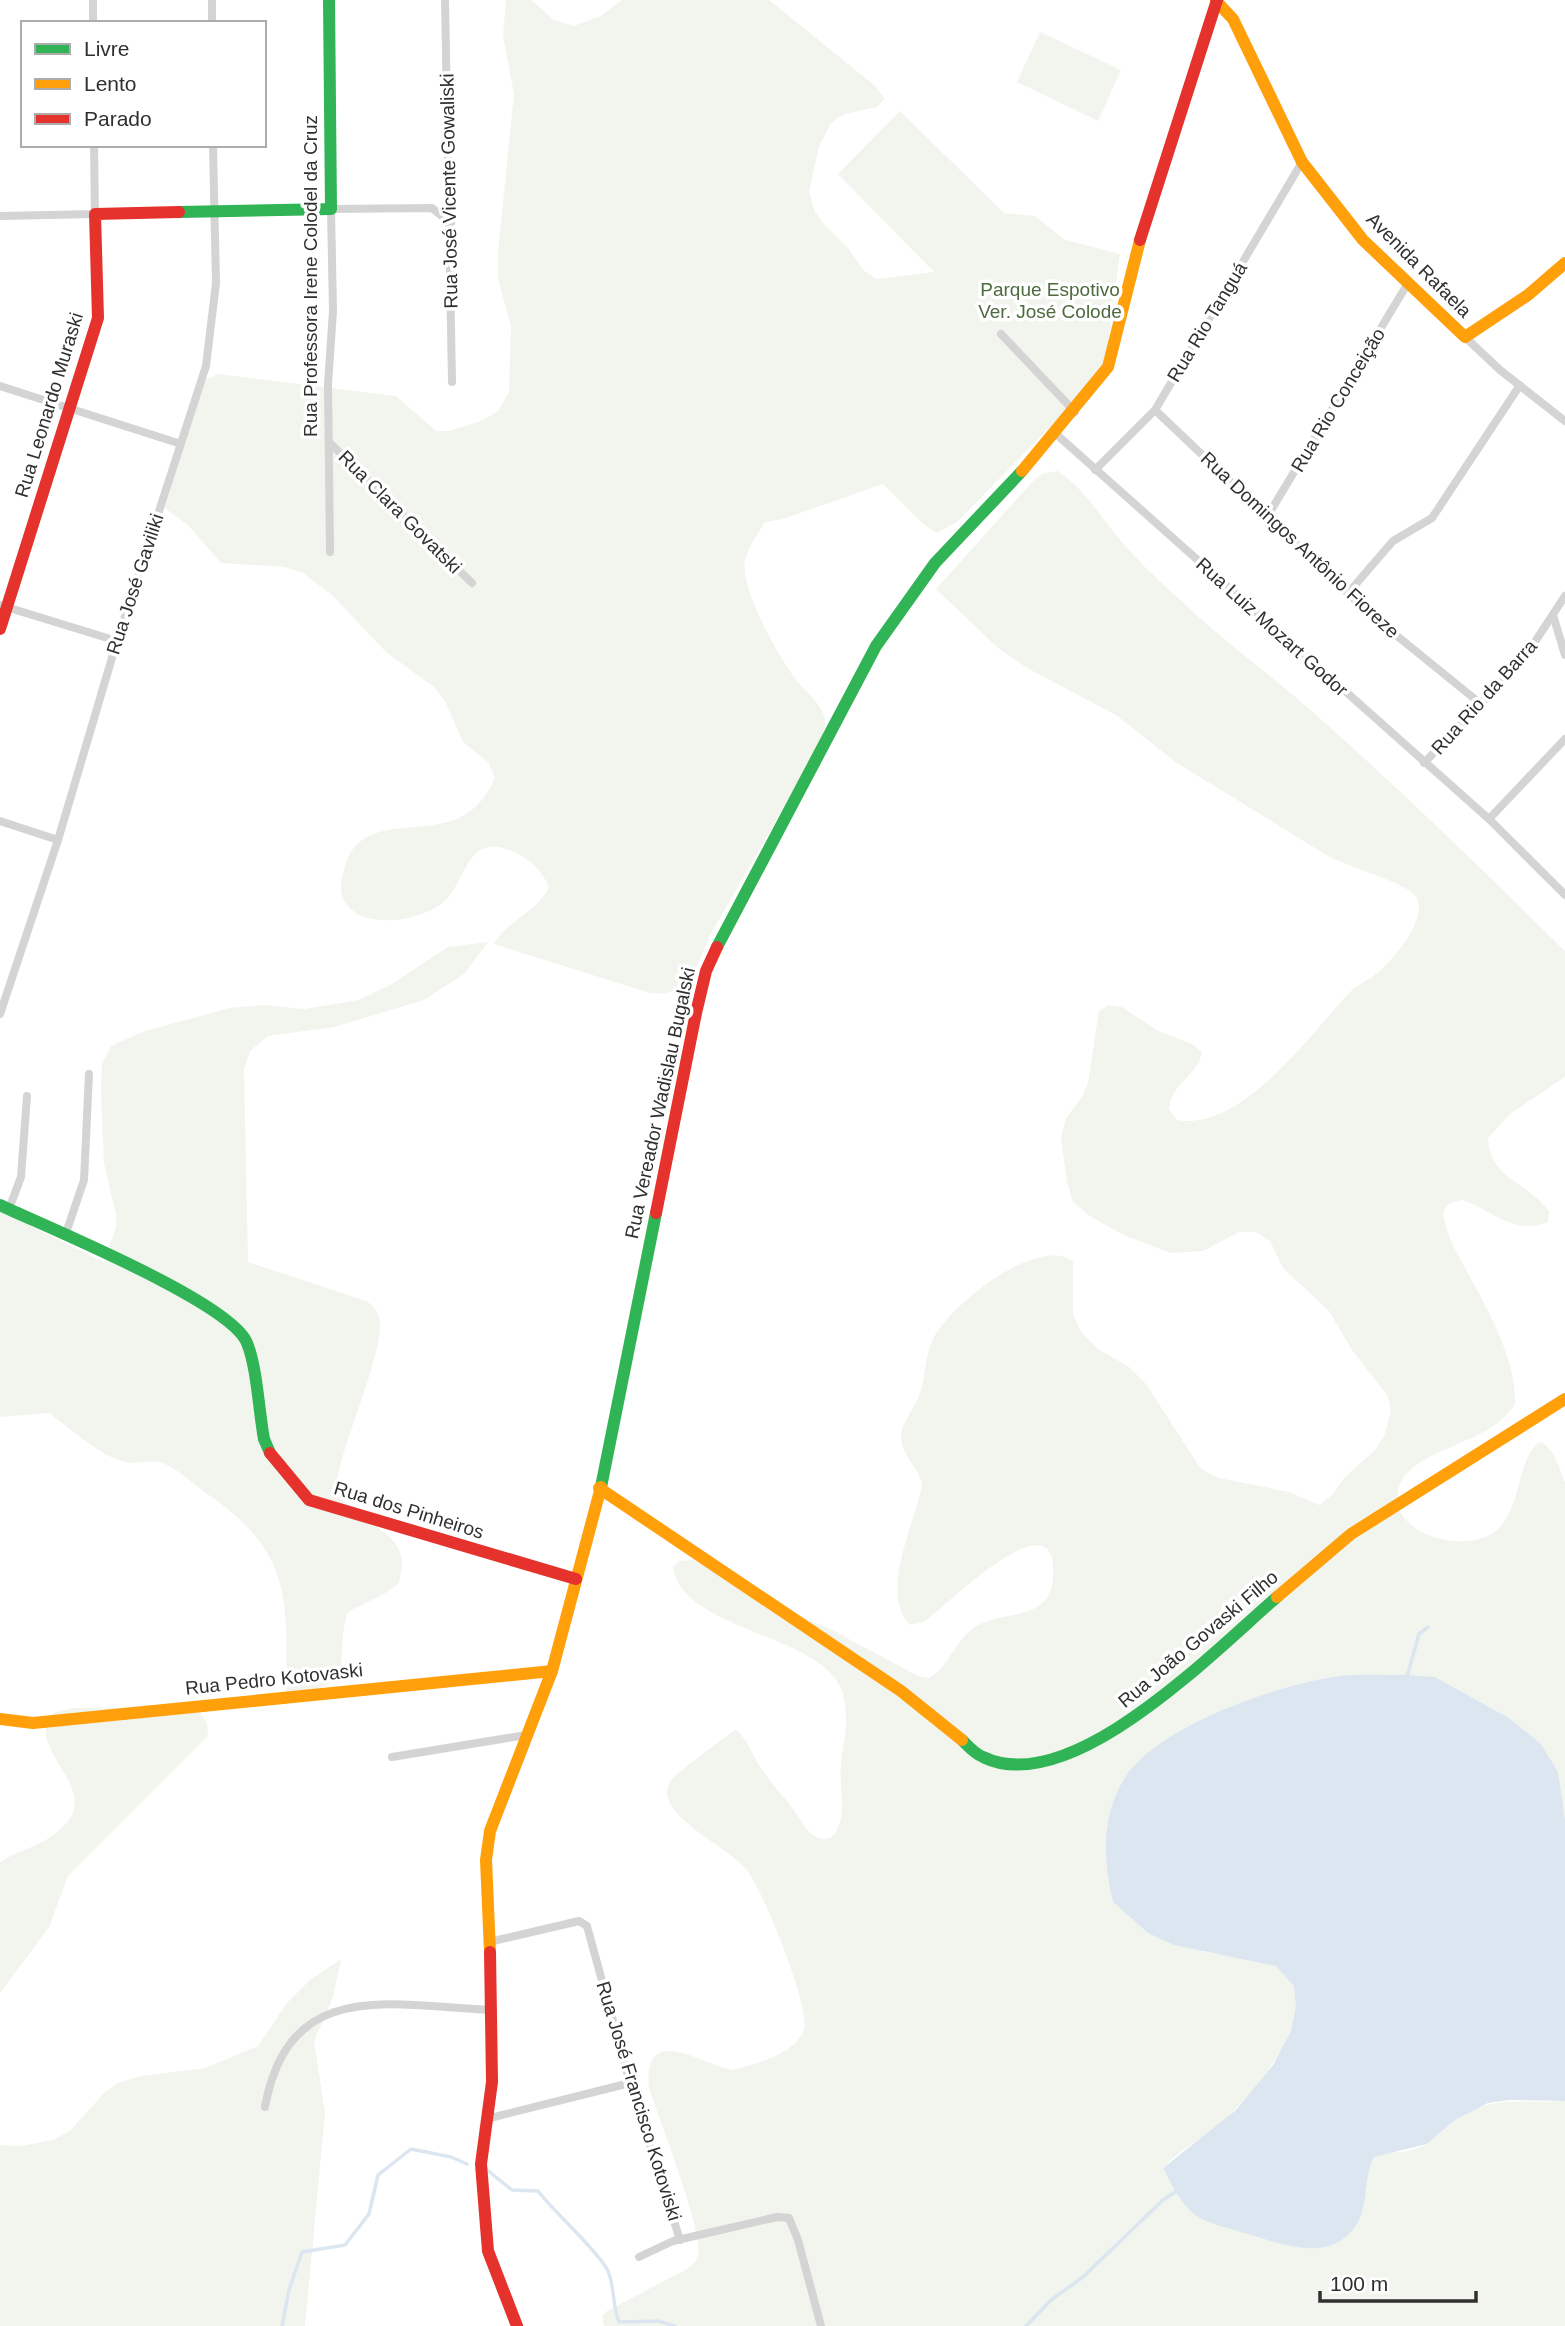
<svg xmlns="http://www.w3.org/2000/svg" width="1565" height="2326" viewBox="0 0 1565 2326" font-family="Arial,sans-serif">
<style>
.green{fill:#f1f5ed}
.water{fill:#dce6f1}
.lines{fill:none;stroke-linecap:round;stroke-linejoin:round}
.stream{stroke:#dce6f1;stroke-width:3.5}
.street{stroke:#d4d4d4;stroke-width:8}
.fast{stroke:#30b455;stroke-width:12}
.slow{stroke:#ff9f0a;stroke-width:12}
.jam{stroke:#e5322d;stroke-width:12}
.labels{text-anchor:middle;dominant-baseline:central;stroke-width:7;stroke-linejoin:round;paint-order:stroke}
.street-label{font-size:19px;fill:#303030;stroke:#fff}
.park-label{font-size:19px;fill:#4f6a40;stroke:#fff}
</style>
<rect width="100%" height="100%" fill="#fff"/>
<!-- green -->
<g class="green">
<path d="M506,0H531L554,20L574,26L601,16L622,0H769L874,85L885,99L877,107L844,114L831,123L819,146L809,192L815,212L823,223L848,248L864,271L877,279L934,272L838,174L900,111L1004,213L1035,216L1065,240L1120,254L1107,348L1101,368L1061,416L957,522L937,533L923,524L883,484L783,519L765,522C758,534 748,547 745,560C739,587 778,655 794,677C805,692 821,701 825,720C826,728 821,738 819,746L709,937C695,970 692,997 650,993L494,944C507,920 538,912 549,887C542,870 529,858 512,851C463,831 467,887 440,905C418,919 389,924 364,917C352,913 342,902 341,890C340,884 343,876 344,870C357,812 422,837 461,817C477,809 488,794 495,778L488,762L463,742L445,701L434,687L386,652L332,595L303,573L285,567L221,563L189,526L165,508L203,381L218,374L396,396L436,431H449L481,421L498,411L509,392L511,326L498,279V253L514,94L503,35Z"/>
<polygon points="1040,32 1121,70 1098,121 1017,82"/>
<path d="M1058,471C1086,490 1100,517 1121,541C1142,566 1166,587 1189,608C1232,648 1280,682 1323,721C1406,795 1486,873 1565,951V1077L1510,1114L1488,1138C1489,1179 1529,1182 1549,1212L1548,1222C1515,1236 1492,1210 1462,1200L1448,1204L1443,1213C1446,1237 1459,1256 1470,1277C1490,1314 1516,1360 1515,1403C1494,1446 1406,1447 1398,1491C1389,1536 1472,1558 1500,1527C1521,1503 1517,1467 1536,1444L1542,1442C1556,1453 1559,1467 1565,1483V1820L1563,1811L1509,1718L1435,1677L1341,1676L1290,1686L1246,1701L1194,1725L1133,1768L1203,1952C1226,1956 1256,1955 1277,1967C1338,2000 1248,2100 1218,2126C1200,2141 1179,2149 1163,2168L1188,2208L1365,2198C1368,2129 1389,2166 1426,2144C1440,2136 1450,2122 1464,2114C1498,2095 1529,2104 1565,2101V2326H604L602,2316L607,2311L687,2269C691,2266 696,2261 698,2257C705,2234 658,2117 649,2088C642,2021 702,2064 732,2070C753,2065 797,2054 804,2029C810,2006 763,1889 746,1869C727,1847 676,1825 668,1798C666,1790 668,1784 673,1778C677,1773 731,1732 736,1730C748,1740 751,1752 759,1765C772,1786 791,1803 803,1824C812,1839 830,1847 838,1828C846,1810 839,1784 841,1764C842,1750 846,1736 846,1722C846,1709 845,1693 837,1681C806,1634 680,1626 673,1567L679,1561L693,1560L710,1565L790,1612L830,1629L918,1676L929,1678C950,1666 955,1640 975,1627C1006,1607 1058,1626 1053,1564C1047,1502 938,1614 925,1621C921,1623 914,1623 910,1625C878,1592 916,1523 922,1484C918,1466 900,1454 901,1435C902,1422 914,1409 919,1396C926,1378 924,1357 933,1339C949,1306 1037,1235 1073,1261V1314L1081,1332L1098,1349L1129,1367L1146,1384L1201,1469L1219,1478L1289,1492L1319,1505L1332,1495L1344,1478L1376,1449L1385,1434L1391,1411L1388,1396L1352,1350L1329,1311L1283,1268L1270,1241L1256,1232H1239L1203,1251L1171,1253L1126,1236L1091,1217L1073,1202L1067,1182L1061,1138L1066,1118L1082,1097L1088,1083L1099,1011L1109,1005L1122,1007L1158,1031L1192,1044L1202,1052C1198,1076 1171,1083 1169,1109L1177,1120C1242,1132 1310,1034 1350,992C1358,984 1371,979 1380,971C1395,957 1427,920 1417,898C1410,883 1347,867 1328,856L1174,761L1116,715L1027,668L998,648L936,589L1034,480L1044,473Z"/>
<path d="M488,942L464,974L424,1000L334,1027L268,1036L250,1051L244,1070L248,1262L366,1301C372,1305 377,1309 379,1317C387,1345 343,1441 338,1477C332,1522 399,1521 402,1561C402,1568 400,1576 399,1583C384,1597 365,1601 347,1613C333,1671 361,1681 287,1698C286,1601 295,1554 206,1493C193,1484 177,1468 162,1463C151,1459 136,1465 125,1462C101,1457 69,1427 49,1413L0,1417V1211L104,1262L116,1228V1215L104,1163L101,1092L102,1064L111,1046L142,1032L230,1008L264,1005L304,1009L359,1000L392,984L448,947Z"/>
<path d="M196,1707L207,1723L208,1736L68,1876L49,1927L0,1993V1862C17,1851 37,1847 53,1835C103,1800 52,1770 46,1735C45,1730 47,1723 48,1718L56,1712L73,1708Z"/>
<polygon points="341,1959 333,1997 314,2041 325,2113 305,2326 0,2326 0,2145 21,2146 53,2140 71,2130 105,2092 118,2083 141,2076 205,2068 258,2046 287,2003 310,1980"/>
</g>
<!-- water -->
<path class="water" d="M1405,1675L1435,1677L1509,1718L1541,1744L1558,1772L1565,1820V2101L1509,2100L1488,2103L1455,2120L1427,2144L1374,2157C1362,2180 1370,2207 1354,2228C1329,2263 1281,2244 1248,2234C1232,2229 1212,2225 1197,2216C1181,2206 1172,2184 1163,2168L1236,2110L1273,2065L1291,2031L1296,2007L1294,1986L1276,1966L1174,1945L1148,1933L1113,1902C1103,1860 1101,1817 1124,1779C1155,1727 1283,1682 1341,1676C1362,1674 1384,1675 1405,1675Z"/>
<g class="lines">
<!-- stream -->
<g class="stream">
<polyline points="1407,1677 1419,1634 1428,1627"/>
<path d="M486,2169L512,2190L538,2191C555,2213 595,2248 607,2269C615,2284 612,2306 619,2322L658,2321L675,2326"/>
<polyline points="282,2326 289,2290 302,2252 345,2245 369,2214 378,2175 411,2149 451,2157 467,2164"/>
<polyline points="1026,2326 1051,2300 1083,2277 1163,2200 1178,2190"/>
</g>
<!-- street -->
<g class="street">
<polyline points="93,0 93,23"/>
<polyline points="212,0 212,23"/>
<polyline points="445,0 452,382"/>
<polyline points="0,216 95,214 94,145"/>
<polyline points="1001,334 1075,412"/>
<polyline points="1465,337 1500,370 1565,421"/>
<polyline points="0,386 181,444"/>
<polyline points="1155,410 1370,614 1481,704"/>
<polyline points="1056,434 1489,819 1565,895"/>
<polyline points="329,442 472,583"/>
<polyline points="1095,470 1155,410 1302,162"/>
<polyline points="1267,517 1408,283"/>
<polyline points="330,552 328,384 333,311 331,209 432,208 451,223"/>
<polyline points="1349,592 1393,541 1432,518 1520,385"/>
<polyline points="0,605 117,641"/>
<polyline points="1553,615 1565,655"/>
<polyline points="1424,763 1525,657 1565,596"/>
<polyline points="1489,819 1565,739"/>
<polyline points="0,821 58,840"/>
<polyline points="0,1014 58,840 117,641 206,366 216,283 213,145"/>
<polyline points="9,1209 21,1177 27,1096"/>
<polyline points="66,1233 84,1180 89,1074"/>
<polyline points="392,1757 526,1735"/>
<polyline points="489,1942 579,1921 587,1926 630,2083 680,2240"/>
<path d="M265,2107C289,1976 392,2006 493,2010"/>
<polyline points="486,2119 630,2083"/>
<polyline points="639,2257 673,2241 777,2217 789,2218 798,2240 821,2326"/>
</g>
<!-- fast -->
<g class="fast">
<polyline points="179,212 331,209 329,0"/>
<polyline points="717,947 876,646 935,563 1022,471"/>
<path d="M0,1205C46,1227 231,1302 247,1343C257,1367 259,1413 264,1439L270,1453"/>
<polyline points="601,1487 656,1213"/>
<path d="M962,1740C968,1746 975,1754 983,1757C1071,1800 1215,1650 1277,1597"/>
</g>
<!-- slow -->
<g class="slow">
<polyline points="1216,1 1233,19 1302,162 1363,240 1465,337 1528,295 1565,263"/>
<polyline points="1022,471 1108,367 1140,240"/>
<polyline points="599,1488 901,1691 962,1740"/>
<polyline points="1277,1597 1351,1534 1565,1399"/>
<polyline points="0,1719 33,1723 552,1671"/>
<polyline points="490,1952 486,1860 490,1831 552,1671 601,1487"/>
</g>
<!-- jam -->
<g class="jam">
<polyline points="1140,240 1217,0"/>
<polyline points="0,629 98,318 95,214 179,212"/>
<polyline points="656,1213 696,1013 706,971 717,947"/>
<polyline points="270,1453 309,1500 576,1579"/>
<polyline points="490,1952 492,2082 481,2164 488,2251 517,2326"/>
</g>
</g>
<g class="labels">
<!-- street labels -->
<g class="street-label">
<text transform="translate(449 191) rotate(-91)">Rua José Vicente Gowaliski</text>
<text transform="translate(1419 265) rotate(45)">Avenida Rafaela</text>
<text transform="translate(310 276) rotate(-90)">Rua Professora Irene Colodel da Cruz</text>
<text transform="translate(1207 322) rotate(-59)">Rua Rio Tanguá</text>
<text transform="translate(1338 400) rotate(-59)">Rua Rio Conceição</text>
<text transform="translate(49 405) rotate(-73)">Rua Leonardo Muraski</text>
<text transform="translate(400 512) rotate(45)">Rua Clara Govatski</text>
<text transform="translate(1300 545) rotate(43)">Rua Domingos Antônio Fioreze</text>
<text transform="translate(135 584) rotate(-72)">Rua José Gaviliki</text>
<text transform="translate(1272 627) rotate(42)">Rua Luiz Mozart Godor</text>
<text transform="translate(1484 697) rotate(-48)">Rua Rio da Barra</text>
<text transform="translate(660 1103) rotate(-78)">Rua Vereador Wadislau Bugalski</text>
<text transform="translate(409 1510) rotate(17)">Rua dos Pinheiros</text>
<text transform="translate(1198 1639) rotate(-40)">Rua João Govaski Filho</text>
<text transform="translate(274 1679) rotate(-6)">Rua Pedro Kotovaski</text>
<text transform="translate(639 2101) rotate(73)">Rua José Francisco Kotoviski</text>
</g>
<!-- park labels -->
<g class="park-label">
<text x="1050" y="289">Parque Espotivo<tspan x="1050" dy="22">Ver. José Colode</tspan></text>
</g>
</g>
<!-- legend -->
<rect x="21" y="21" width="245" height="126" fill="#ffffff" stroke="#acacac" stroke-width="2"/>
<rect x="35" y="44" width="35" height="10" fill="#30b455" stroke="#acacac" stroke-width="2"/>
<text x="84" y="56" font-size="21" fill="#303030">Livre</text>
<rect x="35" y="79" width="35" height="10" fill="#ff9f0a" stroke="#acacac" stroke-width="2"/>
<text x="84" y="91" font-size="21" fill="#303030">Lento</text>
<rect x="35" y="114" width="35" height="10" fill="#e5322d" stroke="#acacac" stroke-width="2"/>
<text x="84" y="126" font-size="21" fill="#303030">Parado</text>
<!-- scale -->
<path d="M1320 2291v10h156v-10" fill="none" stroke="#303030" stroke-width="3.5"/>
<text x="1330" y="2291" font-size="21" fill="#303030" stroke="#ffffff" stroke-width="5" paint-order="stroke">100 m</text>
</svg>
